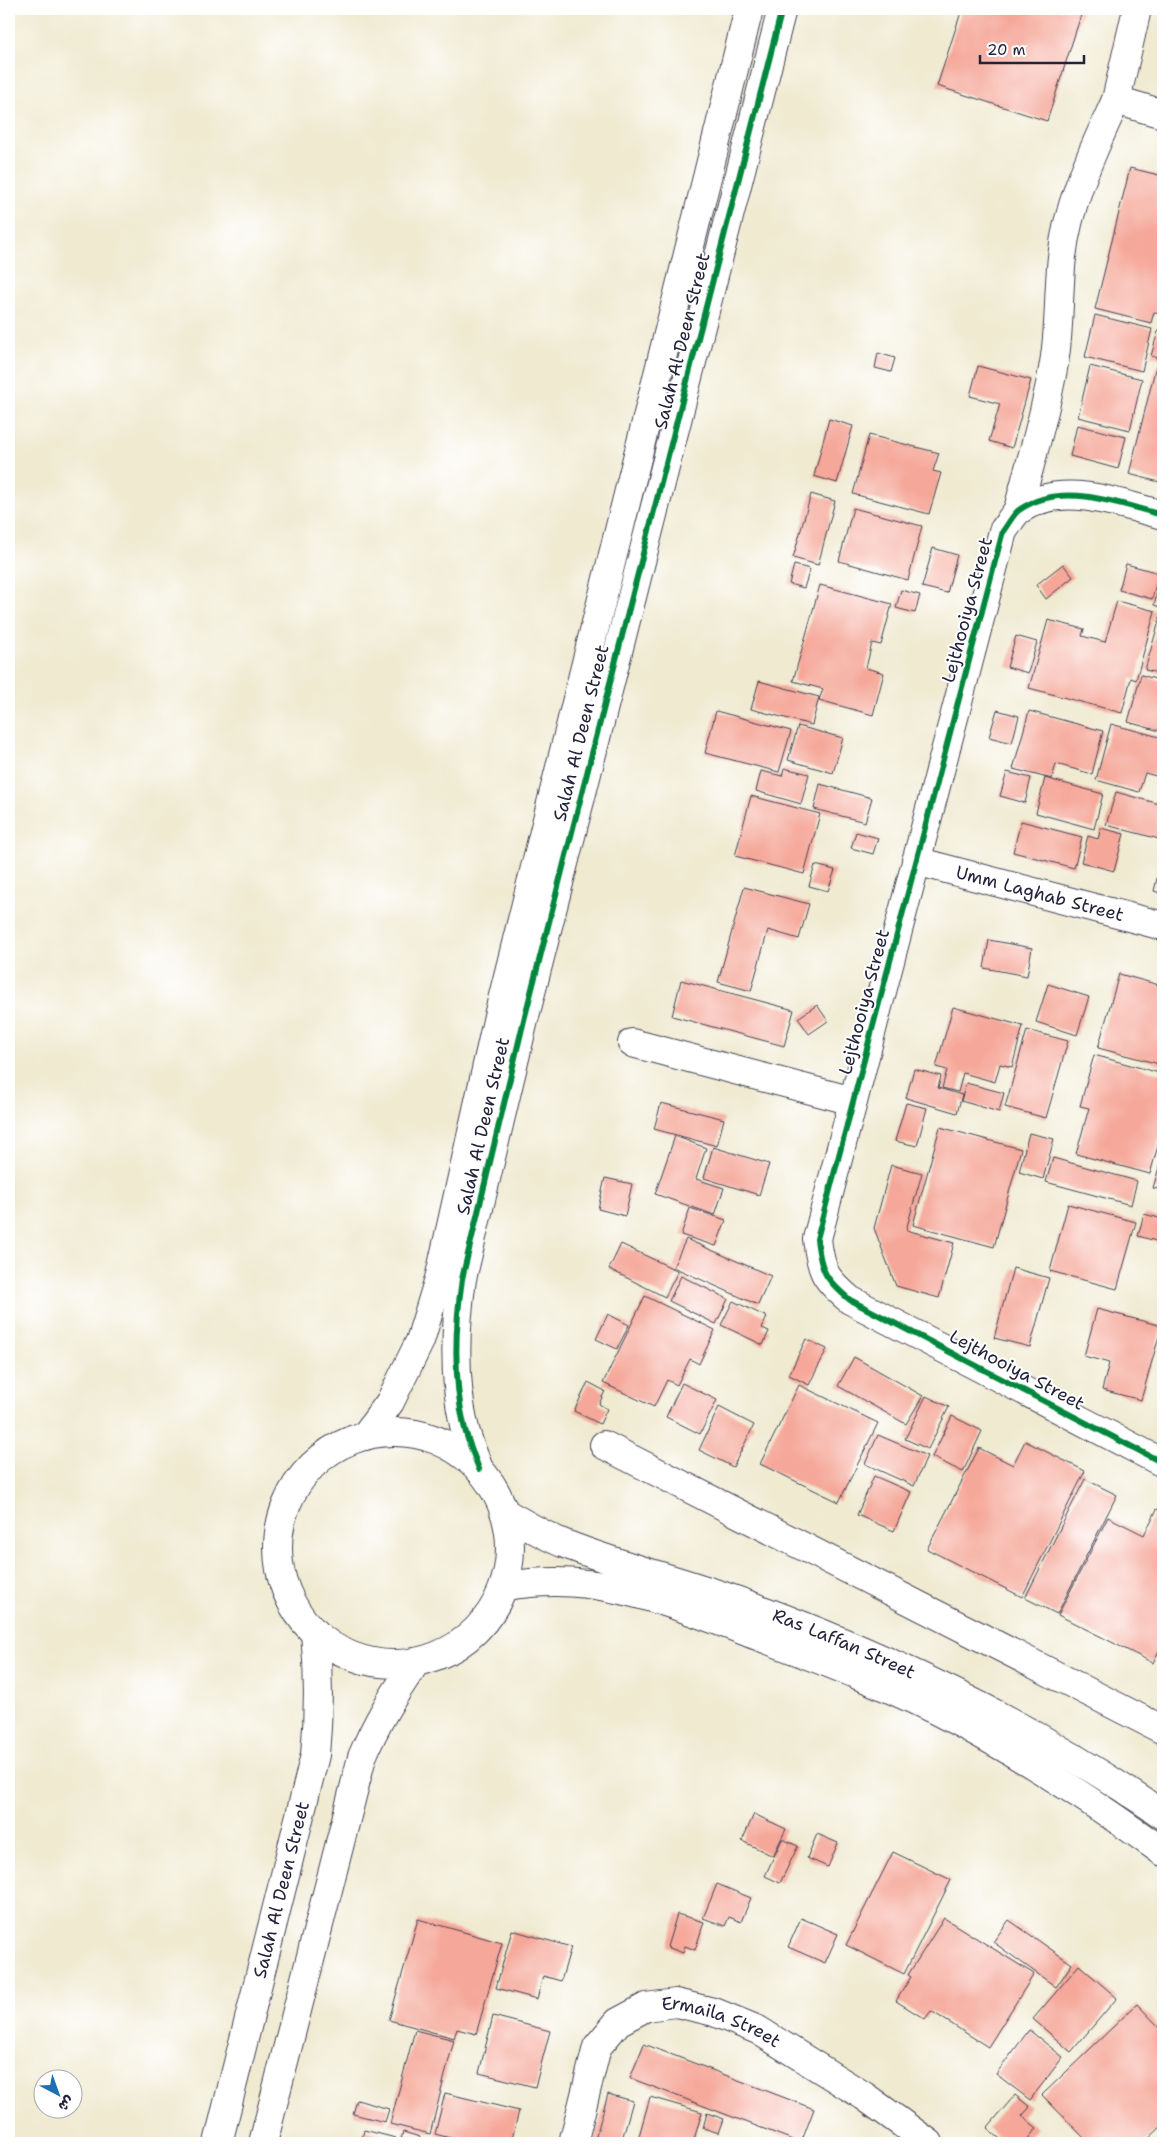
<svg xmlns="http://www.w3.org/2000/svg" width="1172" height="2152" viewBox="0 0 1172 2152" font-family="'Shantell Sans','Playpen Sans Arabic',sans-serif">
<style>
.building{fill:#f5a799}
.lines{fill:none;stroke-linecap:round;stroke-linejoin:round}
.minor-casing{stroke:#414052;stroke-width:30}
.minor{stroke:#fff;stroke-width:28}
.cycleway-casing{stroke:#fff;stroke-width:9}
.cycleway{stroke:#00873e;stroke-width:6}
.labels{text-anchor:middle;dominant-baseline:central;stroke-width:4;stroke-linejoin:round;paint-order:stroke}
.street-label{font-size:18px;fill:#22223b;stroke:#fff}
</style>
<rect width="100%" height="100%" fill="#fff"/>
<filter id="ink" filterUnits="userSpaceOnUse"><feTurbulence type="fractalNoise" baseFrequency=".02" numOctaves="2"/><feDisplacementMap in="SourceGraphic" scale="10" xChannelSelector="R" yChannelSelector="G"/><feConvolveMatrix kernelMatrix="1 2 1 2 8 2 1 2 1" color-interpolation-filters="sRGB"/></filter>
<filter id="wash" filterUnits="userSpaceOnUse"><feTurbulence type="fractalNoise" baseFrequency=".0096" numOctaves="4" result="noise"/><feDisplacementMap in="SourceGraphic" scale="20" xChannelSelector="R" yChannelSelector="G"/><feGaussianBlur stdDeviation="1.12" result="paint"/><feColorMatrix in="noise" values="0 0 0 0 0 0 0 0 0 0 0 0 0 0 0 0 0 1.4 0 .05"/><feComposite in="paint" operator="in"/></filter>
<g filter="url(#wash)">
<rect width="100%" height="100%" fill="#f0ead1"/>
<g id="blocks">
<!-- building -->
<g class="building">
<polygon points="962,9 1072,9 1082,12 1047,121 937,86"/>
<polygon points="1130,168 1163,176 1163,304 1161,313 1154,312 1151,323 1095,309"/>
<polygon points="1095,315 1152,329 1142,371 1085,357"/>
<polygon points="1158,331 1163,332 1163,359 1151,356"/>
<polygon points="878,353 895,358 891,372 875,368"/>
<polygon points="978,366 1031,380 1012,448 989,441 1000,404 970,396"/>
<polygon points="1090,366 1142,379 1130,430 1078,417"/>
<polygon points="1156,366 1163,368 1163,483 1129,474"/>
<polygon points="829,419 853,426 837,483 814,476"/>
<polygon points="1077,425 1126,437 1118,469 1070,456"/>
<polygon points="869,435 939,453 933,471 941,473 929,514 853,494"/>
<polygon points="811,494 835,501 818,565 793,558"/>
<polygon points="853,508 922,526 908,580 839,561"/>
<polygon points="933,548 957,555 947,593 922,587"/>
<polygon points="1063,564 1073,577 1046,599 1036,585"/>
<polygon points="1126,564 1159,573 1152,599 1119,590"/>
<polygon points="794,565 810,569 804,588 789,584"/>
<polygon points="1163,572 1163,608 1154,605"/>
<polygon points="820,585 892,604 881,645 872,643 866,668 884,673 873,715 819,700 823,689 793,681"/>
<polygon points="901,590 920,595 915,613 896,608"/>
<polygon points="1117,601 1155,611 1136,680 1131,678 1122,713 1029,688 1048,620 1084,629 1082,636 1105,642"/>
<polygon points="1161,614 1163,614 1163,674 1145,670"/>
<polygon points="1016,636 1037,642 1028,673 1007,667"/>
<polygon points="1141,675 1163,681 1163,732 1128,722"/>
<polygon points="759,681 819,697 812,725 751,709"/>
<polygon points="997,710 1019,716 1012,743 989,737"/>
<polygon points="716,711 791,731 779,772 705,753"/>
<polygon points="1029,711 1103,731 1092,774 1056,764 1052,779 1013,769"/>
<polygon points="1111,724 1163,738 1163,778 1145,773 1139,792 1096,780"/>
<polygon points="798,726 843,738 833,773 788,760"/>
<polygon points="784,768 809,774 801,804 756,791 761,771 782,776"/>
<polygon points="1007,772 1031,778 1025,803 1000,796"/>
<polygon points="1045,778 1103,794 1094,829 1036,813"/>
<polygon points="820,784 872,798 865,822 814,809"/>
<polygon points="1116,792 1163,805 1163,840 1106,825"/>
<polygon points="751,796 820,814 804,874 735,856"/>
<polygon points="1021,821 1082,837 1074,868 1013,852"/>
<polygon points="1101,828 1124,834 1114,871 1081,862 1088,836 1098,839"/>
<polygon points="856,832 878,838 873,854 851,848"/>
<polygon points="815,865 835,870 828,891 809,886"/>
<polygon points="1159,870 1163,871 1163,894 1154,891"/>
<polygon points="744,887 809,904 799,939 768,930 751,991 718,982"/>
<polygon points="989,940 1032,948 1027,976 984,968"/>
<polygon points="1119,974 1163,986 1163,1065 1098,1048"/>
<polygon points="681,980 794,1010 784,1046 672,1016"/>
<polygon points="1048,984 1089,997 1077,1035 1036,1022"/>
<polygon points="817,1005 828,1021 809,1034 798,1018"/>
<polygon points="953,1007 1023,1026 1012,1067 1000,1064 995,1082 963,1073 958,1092 942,1088 947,1070 936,1067"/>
<polygon points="1027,1030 1068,1041 1046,1118 1005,1107"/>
<polygon points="1094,1055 1163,1074 1163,1128 1150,1174 1076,1154 1089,1108 1080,1106"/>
<polygon points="914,1069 941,1076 938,1088 962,1095 957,1113 906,1098"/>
<polygon points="966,1083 1004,1093 999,1112 961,1101"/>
<polygon points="661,1103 724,1119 717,1146 654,1129"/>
<polygon points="906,1103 927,1108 917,1146 895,1141"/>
<polygon points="940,1127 1021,1149 994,1247 913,1225"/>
<polygon points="1029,1133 1054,1139 1043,1179 1019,1172"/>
<polygon points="675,1136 706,1148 696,1179 724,1188 715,1215 655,1194"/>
<polygon points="713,1147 769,1164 759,1195 704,1178"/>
<polygon points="1163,1154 1163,1190 1153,1188"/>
<polygon points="1053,1158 1137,1181 1131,1205 1046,1182"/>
<polygon points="891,1165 922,1173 906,1230 954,1243 939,1298 896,1286 874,1228"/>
<polygon points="605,1178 632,1184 625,1216 598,1209"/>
<polygon points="1068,1204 1136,1222 1117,1289 1050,1271"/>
<polygon points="690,1208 726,1220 716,1246 681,1235"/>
<polygon points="1144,1214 1163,1219 1163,1243 1138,1236"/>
<polygon points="686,1239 771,1276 758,1305 673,1267"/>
<polygon points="621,1244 678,1271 665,1297 609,1269"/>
<polygon points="1013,1268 1049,1278 1030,1347 994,1338"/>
<polygon points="681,1276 728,1299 716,1324 669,1301"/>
<polygon points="645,1296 715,1330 699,1364 690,1359 677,1385 667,1380 654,1407 603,1383"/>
<polygon points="733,1301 767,1317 762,1328 769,1331 763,1345 721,1325"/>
<polygon points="1097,1309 1162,1326 1141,1400 1102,1390 1109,1363 1084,1356"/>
<polygon points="608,1314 629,1325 617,1349 596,1339"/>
<polygon points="806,1339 827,1349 809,1385 789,1375"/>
<polygon points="854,1357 923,1396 906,1424 838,1386"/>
<polygon points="588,1382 605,1391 599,1404 607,1409 600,1424 574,1411"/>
<polygon points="682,1383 717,1400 700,1434 666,1417"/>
<polygon points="799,1385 878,1423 839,1502 760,1464"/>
<polygon points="926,1396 949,1407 928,1449 905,1439"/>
<polygon points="719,1407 754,1425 733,1467 699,1450"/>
<polygon points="952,1416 982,1431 963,1472 932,1457"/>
<polygon points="878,1435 927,1456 914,1486 865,1464"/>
<polygon points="1025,1441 1085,1471 1022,1597 927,1549 979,1448 1013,1465"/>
<polygon points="874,1476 911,1492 894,1531 857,1515"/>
<polygon points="1085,1479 1117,1495 1057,1614 1025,1598"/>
<polygon points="1157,1509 1163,1512 1163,1642 1153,1663 1058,1615 1108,1517 1144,1535"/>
<polygon points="754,1814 786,1829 773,1856 742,1841"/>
<polygon points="817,1834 838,1843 828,1867 807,1858"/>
<polygon points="782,1839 798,1846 780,1883 765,1876"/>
<polygon points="893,1852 951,1880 904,1974 846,1945"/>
<polygon points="717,1884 751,1898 741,1922 729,1917 725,1926 703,1918"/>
<polygon points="677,1914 704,1922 695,1950 685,1946 683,1953 667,1947"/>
<polygon points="801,1918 838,1934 825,1963 788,1947"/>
<polygon points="944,1918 1034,1974 988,2047 931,2011 925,2019 896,2001 911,1977 908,1975"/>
<polygon points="418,1919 502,1943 476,2034 457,2029 454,2038 389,2020"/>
<polygon points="1009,1920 1072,1964 1056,1987 993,1942"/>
<polygon points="512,1930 571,1947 561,1981 543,1976 537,1999 496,1988"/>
<polygon points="1079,1965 1117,1998 1071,2052 1033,2019"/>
<polygon points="1137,2004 1163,2031 1163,2125 1144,2143 1089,2143 1042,2095"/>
<polygon points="493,2016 550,2031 535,2087 479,2073"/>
<polygon points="415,2030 454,2040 430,2134 390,2124"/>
<polygon points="1029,2030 1063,2057 1030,2100 996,2074"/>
<polygon points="644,2044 814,2109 801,2143 630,2078"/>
<polygon points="445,2093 519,2111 511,2143 469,2143 435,2134"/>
<polygon points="608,2094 633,2101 621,2143 594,2143"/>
<polygon points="1015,2095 1030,2107 1022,2116 1037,2128 1024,2143 1005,2143 987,2128"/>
<polygon points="650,2097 702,2112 693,2143 637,2143"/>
<polygon points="357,2100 389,2109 385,2122 353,2114"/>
<polygon points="707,2113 724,2119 719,2133 703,2128"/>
<polygon points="364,2130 396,2138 394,2143 361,2143"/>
<polygon points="403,2132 420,2137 418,2143 400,2143"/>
</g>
</g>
</g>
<g filter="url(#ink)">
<use href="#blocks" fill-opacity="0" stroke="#414052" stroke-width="1"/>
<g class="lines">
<defs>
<g id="minor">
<polyline points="1137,9 1116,100 1163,114"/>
<path d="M1018,510C1030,462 1046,413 1054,363C1060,329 1058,292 1062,257C1068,202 1093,151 1116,100"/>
<path d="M1163,515C1118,504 1062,480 1019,510C1013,514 1008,525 1003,531L817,1239C821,1272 825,1279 850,1300L1163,1463"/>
<path id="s1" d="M916,861L1163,926"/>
<polyline points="632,1043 853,1101"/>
<circle cx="394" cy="1548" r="116"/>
<polyline points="365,1436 390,1402 420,1341 440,1275 498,1016 749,9"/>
<polyline points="604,1445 1163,1730"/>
<path d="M479,1469C474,1455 467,1440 464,1425C453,1377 455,1327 462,1279L524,1020L782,9"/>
<path id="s2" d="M505,1513C524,1523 544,1536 565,1544C626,1568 691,1583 752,1606C897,1660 1036,1727 1163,1815"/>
<path d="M504,1586C531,1582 559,1580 587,1584C642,1590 708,1617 760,1637C819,1659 879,1682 935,1710C1015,1750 1091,1800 1163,1852"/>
<path id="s3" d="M218,2143L315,1755C319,1713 319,1674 315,1632"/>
<path d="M263,2143L362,1757C377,1721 394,1694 416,1662"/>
<path id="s4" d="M573,2143L597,2047L618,2022L646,2007L676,2003L714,2012L758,2030L864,2096L929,2143"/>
</g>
</defs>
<!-- minor casing -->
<use href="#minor" class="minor-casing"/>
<!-- minor -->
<use href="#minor" class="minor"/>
<defs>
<g id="cycleway">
<path d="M1163,515C1118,504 1062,480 1019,510C1013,514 1008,525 1003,531L817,1239C821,1272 825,1279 850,1300L1163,1463"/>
<path d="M479,1469C474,1455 467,1440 464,1425C453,1377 455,1327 462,1279L524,1020L782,9"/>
</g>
</defs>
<!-- cycleway casing -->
<use href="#cycleway" class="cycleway-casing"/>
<!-- cycleway -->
<use href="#cycleway" class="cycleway"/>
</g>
</g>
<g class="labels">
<!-- street labels -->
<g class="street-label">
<text transform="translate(682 341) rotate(-76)">Salah Al Deen Street</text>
<text transform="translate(967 610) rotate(-75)">Lejthooiya Street</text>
<text transform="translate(581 733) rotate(-76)">Salah Al Deen Street</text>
<text stroke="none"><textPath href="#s1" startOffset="128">Umm Laghab Street</textPath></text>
<text transform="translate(864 1002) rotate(-75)">Lejthooiya Street</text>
<text transform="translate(483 1126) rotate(-77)">Salah Al Deen Street</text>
<text transform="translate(1017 1370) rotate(28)">Lejthooiya Street</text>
<text stroke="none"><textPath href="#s2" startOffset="364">Ras Laffan Street</textPath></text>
<text stroke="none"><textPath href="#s3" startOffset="261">Salah Al Deen Street</textPath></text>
<text stroke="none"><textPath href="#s4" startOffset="242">Ermaila Street</textPath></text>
</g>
</g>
<!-- margin -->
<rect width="1172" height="2152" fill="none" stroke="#fff" stroke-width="30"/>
<!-- north arrow -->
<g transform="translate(58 2094) rotate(139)"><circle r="24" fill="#ffffff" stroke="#a7a7b1"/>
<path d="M0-4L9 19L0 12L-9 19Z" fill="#1f6fb2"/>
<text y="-8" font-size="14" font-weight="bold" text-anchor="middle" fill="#22223b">ش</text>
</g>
<!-- scale -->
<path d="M980 55v8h104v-8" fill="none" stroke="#22223b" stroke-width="2.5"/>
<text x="987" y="55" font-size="15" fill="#22223b" stroke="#ffffff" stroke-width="4" paint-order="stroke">20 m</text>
</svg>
